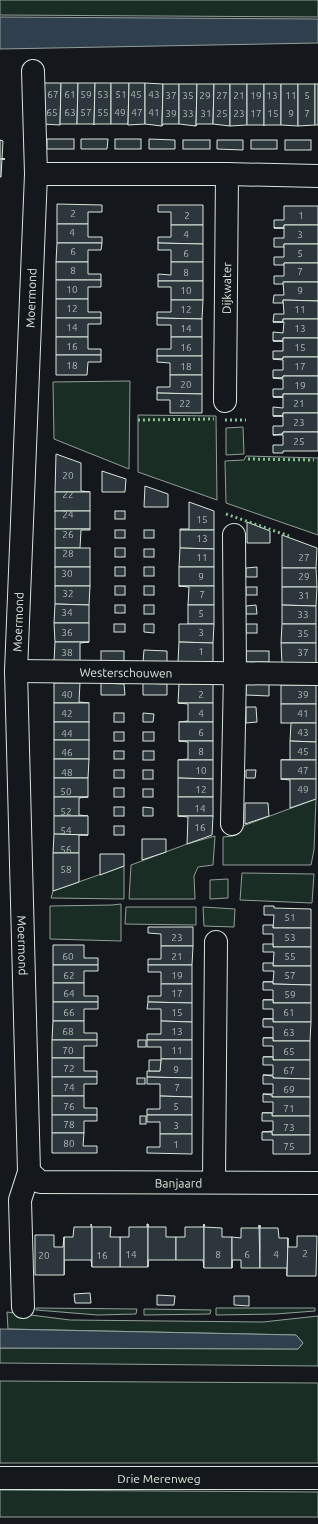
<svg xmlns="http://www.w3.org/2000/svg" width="318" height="1524" viewBox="0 0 318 1524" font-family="Ubuntu,sans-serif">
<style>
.green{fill:#1a2d24;stroke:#939e99}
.water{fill:#2f3f4d;stroke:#939e99}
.building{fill:#2c363c;stroke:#d8e6dc}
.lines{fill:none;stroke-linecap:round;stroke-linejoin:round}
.minor-casing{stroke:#d8e6dc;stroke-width:24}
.highway-casing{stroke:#d8e6dc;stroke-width:24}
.minor{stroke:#14181c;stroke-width:22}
.highway{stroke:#14181c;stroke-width:22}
.hedge{stroke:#8ac095;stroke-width:3;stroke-dasharray:2 3;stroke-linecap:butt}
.labels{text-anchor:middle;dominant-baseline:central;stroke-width:3;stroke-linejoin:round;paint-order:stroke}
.number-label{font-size:10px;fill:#adbab4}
.street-label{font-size:12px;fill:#d8e6dc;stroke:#14181c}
</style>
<rect width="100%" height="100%" fill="#14181c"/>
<!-- green -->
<g class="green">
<polygon points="0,0 318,0 318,17 0,15"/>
<polygon points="130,381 129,469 54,439 53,382"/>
<polygon points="138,415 216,416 217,500 138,472"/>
<polygon points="243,427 244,454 226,455 226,428"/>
<polygon points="246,456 318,458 318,535 226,503 225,461 244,460"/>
<polygon points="316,799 314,850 311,865 223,865 223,837 233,836 232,830"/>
<polygon points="215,836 213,865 198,867 194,876 195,899 129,899 131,865 187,844"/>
<polygon points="124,866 124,899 51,898 53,891"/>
<polygon points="242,873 314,874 312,903 240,900"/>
<polygon points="228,879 228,898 210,899 210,880"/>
<polygon points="121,904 121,941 50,939 50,906 112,905"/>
<polygon points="126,907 196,907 196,925 125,924"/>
<polygon points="203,907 235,909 234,927 204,926"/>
<polygon points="36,1308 137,1309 136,1314 98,1315 36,1310"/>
<polygon points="216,1308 315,1308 315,1311 276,1314 216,1315"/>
<polygon points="144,1309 211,1310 210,1314 144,1315"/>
<polygon points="7,1312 70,1320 263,1322 318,1316 318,1366 0,1363 0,1348 298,1349 303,1343 296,1335 8,1329"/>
<polygon points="0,1381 318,1383 318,1463 0,1463"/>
<polygon points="0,1490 318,1492 318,1517 0,1517"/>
</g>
<!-- water -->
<g class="water">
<polygon points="0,17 318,19 318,43 0,49"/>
<polygon points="0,1329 296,1335 303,1343 298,1349 0,1348"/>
</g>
<!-- building -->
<g class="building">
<polygon points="43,83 61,83 60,125 43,124"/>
<polygon points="61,83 78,83 77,124 61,124 60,125"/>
<polygon points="78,83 95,83 94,125 94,124 77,124"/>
<polygon points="95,83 111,83 111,124 95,124 94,125"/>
<polygon points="111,83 129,83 128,125 128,124 111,124"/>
<polygon points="129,83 145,83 145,124 128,125"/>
<polygon points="145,83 163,84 162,126 145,124"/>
<polygon points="163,84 179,84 179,124 163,124 162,126"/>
<polygon points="179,84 197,84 196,126 179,124"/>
<polygon points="197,84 214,84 213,124 197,124 196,126"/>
<polygon points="214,84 230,84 230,126 213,124"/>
<polygon points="230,84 247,84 247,125 230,126"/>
<polygon points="247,84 264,84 264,126 263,125 247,125"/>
<polygon points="264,84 281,84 281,125 265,125 264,126"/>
<polygon points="281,84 298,84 298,126 281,125"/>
<polygon points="298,84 315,84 315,125 298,126"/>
<rect x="315" y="84" width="3" height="41"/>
<rect x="47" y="139" width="27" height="10"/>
<polygon points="81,139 108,139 107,149 81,149"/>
<rect x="115" y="139" width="26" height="10"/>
<polygon points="149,139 175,140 175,149 149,149"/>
<polygon points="0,140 3,141 2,159 5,159 0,159"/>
<rect x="183" y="140" width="27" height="9"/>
<polygon points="217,140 243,140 243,150 217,149"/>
<rect x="251" y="140" width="26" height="9"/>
<rect x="285" y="140" width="26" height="10"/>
<polygon points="0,159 5,159 2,159 1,177 0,177"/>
<polygon points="57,204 102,205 102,212 88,212 88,224 57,224"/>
<polygon points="158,205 203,205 203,225 171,225 171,212 158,212"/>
<polygon points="284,206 318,206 318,225 284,225 284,228 274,228 274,220 284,220"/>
<polygon points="57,224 88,224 88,237 102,237 102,243 57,243"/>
<polygon points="171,225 203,225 203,244 158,243 158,237 171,237"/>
<polygon points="284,225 318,225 318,244 284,244 284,247 274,247 274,238 284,238 284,228 274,228 284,228"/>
<polygon points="57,243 102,243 101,250 88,250 88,262 56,262"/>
<polygon points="158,243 203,244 203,262 171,262 171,250 158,250"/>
<polygon points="284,244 318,244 318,263 284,263 284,265 274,265 274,257 284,257"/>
<polygon points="56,262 88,262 88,274 101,274 101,280 56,280"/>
<polygon points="171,262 203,262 203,281 158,281 158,274 171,275"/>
<polygon points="284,263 318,263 318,282 283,282 284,284 274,284 274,276 284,276"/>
<polygon points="56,280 101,280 101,287 88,287 88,299 56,299"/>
<polygon points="158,281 203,281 203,300 171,300 171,287 158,287"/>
<polygon points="283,282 318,282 318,301 283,300 283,303 273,303 274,295 284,295"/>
<polygon points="56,299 88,299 88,312 101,312 101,318 56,318"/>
<polygon points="171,300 203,300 202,319 157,318 157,312 171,312"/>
<polygon points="283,300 318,301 318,319 283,319 283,322 273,322 274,314 284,314"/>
<polygon points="56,318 101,318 101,324 88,324 88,337 56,337"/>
<polygon points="157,318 202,319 202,337 171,337 171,325 157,325"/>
<polygon points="283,319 318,319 318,338 283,338 283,341 273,341 273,332 283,333 284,322 273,322 283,322"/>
<polygon points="56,337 88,337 88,349 101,349 101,355 56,355"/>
<polygon points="171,337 202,337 202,356 157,356 157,349 171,349"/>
<polygon points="283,338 318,338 318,357 283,357 283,359 273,359 273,351 283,351 283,341 273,341 283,341"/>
<polygon points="56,355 101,355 101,362 88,362 87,375 56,375"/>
<polygon points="157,356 202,356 202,375 170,375 170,363 157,362"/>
<polygon points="283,357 318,357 318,376 283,376 283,378 273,378 273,370 283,370 283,360 273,359 283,359"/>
<polygon points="170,375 202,375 202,394 157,393 157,387 170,387"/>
<polygon points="283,376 318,376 318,394 283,394 283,397 273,397 273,389 283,389 283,379 273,378 283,378"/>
<polygon points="157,393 202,394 202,413 170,413 170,400 157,400"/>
<polygon points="283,394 318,394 318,413 283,413 283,416 273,416 273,407 283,408 283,397 273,397 283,397"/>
<polygon points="283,413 318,413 318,432 283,432 283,434 273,435 273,426 283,426 283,416 273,416 283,416"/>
<polygon points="283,432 318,432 318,451 283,451 283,453 273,453 273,445 283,445 283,435 273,435 283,434"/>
<polygon points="56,454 81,463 81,491 90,492 55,492"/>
<polygon points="102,471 126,479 125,492 102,492"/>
<polygon points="145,486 168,494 168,507 144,507"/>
<rect x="55" y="492" width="35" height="19"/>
<polygon points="189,502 214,511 214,530 180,530 180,529 189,529"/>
<rect x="55" y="511" width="35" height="18"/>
<rect x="115" y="511" width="10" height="8"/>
<polygon points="247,522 270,531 270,543 247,543"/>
<polygon points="55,529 90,529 90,530 81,530 80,548 55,548"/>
<rect x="115" y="530" width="10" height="8"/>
<rect x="144" y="530" width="10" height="8"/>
<polygon points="180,530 214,530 214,549 180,548"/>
<polygon points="282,535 317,548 316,568 282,568"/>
<rect x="55" y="548" width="35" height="19"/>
<rect x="115" y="548" width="10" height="9"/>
<polygon points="180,548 214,549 214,567 179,567"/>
<rect x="144" y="549" width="10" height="8"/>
<rect x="55" y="567" width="35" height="19"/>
<rect x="115" y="567" width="10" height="9"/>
<rect x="144" y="567" width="10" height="9"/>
<rect x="179" y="567" width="35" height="19"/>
<polygon points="257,567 257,577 246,577 246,568"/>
<polygon points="282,568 316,568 317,587 282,587"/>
<polygon points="55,586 90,586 89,605 55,604"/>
<rect x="115" y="586" width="10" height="9"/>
<rect x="144" y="586" width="10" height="9"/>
<polygon points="179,586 214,586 214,605 188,605 189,587"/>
<rect x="246" y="587" width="11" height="8"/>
<polygon points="282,587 317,587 316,606 282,605"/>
<polygon points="55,604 89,605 89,623 54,623"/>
<rect x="115" y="605" width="10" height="8"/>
<rect x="144" y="605" width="10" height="9"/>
<rect x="188" y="605" width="26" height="19"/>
<polygon points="256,605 257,614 246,614 246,606"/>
<polygon points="282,605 316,606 316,624 282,624"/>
<polygon points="54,623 89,623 89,642 55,642"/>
<rect x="114" y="624" width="11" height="8"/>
<polygon points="144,624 154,624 154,633 144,632"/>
<polygon points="179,624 214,624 213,643 179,642"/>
<rect x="246" y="624" width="11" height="9"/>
<polygon points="282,624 316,624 316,643 281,643"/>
<polygon points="55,642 89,642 80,643 80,662 54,661"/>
<polygon points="179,642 213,643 213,662 178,662"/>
<polygon points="281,643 316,643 316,663 282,663"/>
<polygon points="144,650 167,651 167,662 143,662"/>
<rect x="101" y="651" width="23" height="11"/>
<rect x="246" y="651" width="23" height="11"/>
<polygon points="54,683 80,683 79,702 89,703 54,703"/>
<polygon points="101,683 124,684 125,695 101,695"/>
<polygon points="143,683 167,684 167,695 143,695"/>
<polygon points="179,684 213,684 213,703 178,703"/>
<polygon points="246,684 269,684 269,696 246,695"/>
<rect x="281" y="685" width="35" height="19"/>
<rect x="54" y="703" width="35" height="19"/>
<polygon points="178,703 213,703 213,722 179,722 188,721 188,704"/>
<rect x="281" y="704" width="35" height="19"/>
<polygon points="246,707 256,707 257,722 246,723"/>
<rect x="114" y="713" width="10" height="9"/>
<polygon points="143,713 154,714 153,722 143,722"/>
<rect x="54" y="722" width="35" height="18"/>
<rect x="179" y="722" width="34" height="19"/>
<polygon points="291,723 316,723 316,742 290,741"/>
<rect x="114" y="732" width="10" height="9"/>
<rect x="143" y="732" width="11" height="9"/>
<rect x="54" y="740" width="35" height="19"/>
<polygon points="179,741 213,741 213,760 178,760 188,759 188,742"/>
<polygon points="290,741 316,742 316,760 281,760 290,760"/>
<rect x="114" y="751" width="10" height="8"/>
<rect x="143" y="751" width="11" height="9"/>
<polygon points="54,759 89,759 88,778 54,778"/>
<polygon points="178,760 213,760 213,779 178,778"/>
<rect x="281" y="760" width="35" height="19"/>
<rect x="114" y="770" width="10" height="8"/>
<rect x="143" y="770" width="10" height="9"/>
<polygon points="246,770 256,770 255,778 246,778"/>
<rect x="54" y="778" width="34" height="19"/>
<polygon points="178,778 213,779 213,797 178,797"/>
<polygon points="281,779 316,779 316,799 290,808 290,780"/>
<rect x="114" y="788" width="10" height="9"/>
<rect x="143" y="789" width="10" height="8"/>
<polygon points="54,797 88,797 79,798 79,815 88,816 54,816"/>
<rect x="178" y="797" width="35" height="19"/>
<polygon points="245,803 268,803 269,816 245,824"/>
<rect x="114" y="807" width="10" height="9"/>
<polygon points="143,807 153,808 153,816 143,816"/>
<polygon points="54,816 88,816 88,835 54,834"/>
<polygon points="178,816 213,816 212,835 187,844 188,817"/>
<rect x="114" y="826" width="10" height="9"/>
<polygon points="54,834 88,835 79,835 79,853 53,853"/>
<polygon points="142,839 166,839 166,852 142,860"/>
<polygon points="53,853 79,853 79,882 53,891"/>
<polygon points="100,854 124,854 124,866 100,875"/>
<polygon points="264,906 274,906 274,908 311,909 311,928 273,928 274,915 264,915"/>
<polygon points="263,925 273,925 273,928 311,928 311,947 273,947 273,934 263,934"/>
<polygon points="148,927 193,927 193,946 161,946 161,934 148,933"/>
<polygon points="263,944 273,944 273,947 311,947 311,966 273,966 274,952 263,952"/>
<polygon points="53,945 84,945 84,958 98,958 98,965 53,965"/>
<polygon points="161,946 193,946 192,965 148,965 148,959 161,959"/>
<polygon points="263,963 273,963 273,966 311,966 311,985 273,984 273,982 263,982 273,982 274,971 263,971"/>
<polygon points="53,965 98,965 98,971 84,971 84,983 53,983"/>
<polygon points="148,965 192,965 192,984 161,984 161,972 148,972"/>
<polygon points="263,982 273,982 273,984 311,985 311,1003 273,1003 273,1000 263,1000 273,1000 273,990 263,990"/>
<polygon points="53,983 84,983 84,996 98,996 98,1002 53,1002"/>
<polygon points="161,984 192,984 192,1003 148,1002 148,996 161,996"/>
<polygon points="263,1000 273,1000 273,1003 311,1003 311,1022 273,1022 273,1019 263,1019 273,1019 273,1009 263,1009"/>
<polygon points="53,1002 98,1002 98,1009 84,1009 84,1021 53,1021"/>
<polygon points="148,1002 192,1003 192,1022 161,1021 161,1009 147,1009"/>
<polygon points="263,1019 273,1019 273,1022 311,1022 310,1041 273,1041 273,1038 263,1038 273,1038 273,1027 263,1027"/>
<polygon points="53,1021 84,1021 84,1033 97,1033 97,1040 52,1040"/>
<polygon points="161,1021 192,1022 192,1040 147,1040 147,1034 161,1034"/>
<polygon points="263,1038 273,1038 273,1041 310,1041 310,1060 273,1060 273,1057 263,1057 273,1057 273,1046 263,1046"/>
<polygon points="52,1040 97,1040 97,1046 84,1046 84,1058 52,1058"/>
<rect x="138" y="1040" width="8" height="7"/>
<polygon points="147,1040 192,1040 192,1059 161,1059 161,1047 147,1047"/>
<polygon points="263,1057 273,1057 273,1060 310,1060 310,1079 273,1078 273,1076 263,1075 273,1075 273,1065 263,1065"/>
<polygon points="52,1058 84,1058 84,1071 97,1071 97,1077 52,1077"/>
<polygon points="161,1059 192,1059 192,1078 147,1077 147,1071 160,1071"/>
<polygon points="149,1060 161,1060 160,1071 149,1071"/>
<polygon points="263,1075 273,1076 273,1078 310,1079 310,1097 272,1097 272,1095 263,1094 273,1094 273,1084 263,1084"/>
<polygon points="52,1077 97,1077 97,1084 84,1084 84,1096 52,1096"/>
<polygon points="147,1077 192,1078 192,1097 160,1096 160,1084 147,1084"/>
<rect x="137" y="1078" width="8" height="6"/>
<polygon points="263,1094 272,1095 272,1097 310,1097 310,1116 272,1116 272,1113 262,1113 273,1113 273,1102 263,1102"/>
<polygon points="52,1096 84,1096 84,1108 97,1108 97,1115 52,1115"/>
<polygon points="160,1096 192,1097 192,1115 147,1115 147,1109 160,1109"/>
<polygon points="262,1113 272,1113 272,1116 310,1116 310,1135 272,1135 272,1132 262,1132 273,1131 273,1121 262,1121"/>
<polygon points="52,1115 97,1115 97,1121 84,1121 84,1133 52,1133"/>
<polygon points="147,1115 192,1115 192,1134 160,1134 160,1122 147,1122"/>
<rect x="140" y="1116" width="6" height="8"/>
<polygon points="262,1132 272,1132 272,1135 310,1135 310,1154 273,1154 273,1140 262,1140"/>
<polygon points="52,1133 84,1133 83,1146 97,1146 97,1153 52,1153"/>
<polygon points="160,1134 192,1134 192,1154 147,1153 147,1147 160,1147"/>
<polygon points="91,1224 92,1227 92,1267 91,1260 64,1260 64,1275 64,1237 73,1237 74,1227 91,1227"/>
<polygon points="147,1224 148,1224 148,1267 120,1267 120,1237 129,1237 129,1227 147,1227"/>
<polygon points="148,1224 148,1227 166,1227 166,1237 176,1237 176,1260 148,1260 148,1267"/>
<polygon points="204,1224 204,1268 203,1260 176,1260 176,1237 185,1237 185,1227 203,1227"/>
<polygon points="204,1224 204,1227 222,1228 222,1237 232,1237 232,1268 204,1268"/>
<polygon points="259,1225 260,1268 241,1268 241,1260 232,1260 232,1268 232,1237 241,1238 241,1228 259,1228"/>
<polygon points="260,1225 260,1228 278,1228 279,1238 288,1238 287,1276 287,1268 260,1268"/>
<polygon points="92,1227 111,1227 110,1237 120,1237 120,1267 92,1267"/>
<polygon points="35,1235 54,1235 54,1247 63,1247 64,1237 64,1275 35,1275"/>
<polygon points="297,1236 317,1236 316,1276 287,1276 288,1238 288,1247 297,1247"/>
<polygon points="90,1293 91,1303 75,1303 74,1294"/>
<polygon points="157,1295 175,1296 174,1305 157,1305"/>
<polygon points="234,1296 249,1296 249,1306 234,1305"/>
</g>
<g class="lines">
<defs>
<g id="minor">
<path id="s1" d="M33,71L36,174L16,671L29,1172L40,1182L318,1183"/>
<polyline points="36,174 227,174 318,176"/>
<path id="s2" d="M225,401L227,174"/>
<path id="s3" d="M16,671L318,674"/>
<polyline points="232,824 235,673 234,535"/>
<polyline points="214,1181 216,942"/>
<polyline points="23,1307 20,1200 29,1172"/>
</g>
<g id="highway">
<path id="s4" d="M0,1478H318"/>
</g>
</defs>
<!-- minor casing -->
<use href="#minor" class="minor-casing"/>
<!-- highway casing -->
<use href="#highway" class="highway-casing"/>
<!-- minor -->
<use href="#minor" class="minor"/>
<!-- highway -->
<use href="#highway" class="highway"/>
<!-- hedge -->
<g class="hedge">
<polyline points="138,420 214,419"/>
<polyline points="225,420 246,420"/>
<polyline points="248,459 314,460"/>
<polyline points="226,514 289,536"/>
</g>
</g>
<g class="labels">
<!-- number labels -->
<g class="number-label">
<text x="53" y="94">67</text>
<text x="70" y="94">61</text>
<text x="86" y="94">59</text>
<text x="103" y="94">53</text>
<text x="121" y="94">51</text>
<text x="136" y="94">45</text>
<text x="154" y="94">43</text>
<text x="171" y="95">37</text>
<text x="188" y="95">35</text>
<text x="205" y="95">29</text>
<text x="222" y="95">27</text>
<text x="239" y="95">21</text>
<text x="256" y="95">19</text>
<text x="272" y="95">13</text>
<text x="291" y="95">11</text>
<text x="307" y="95">5</text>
<text x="52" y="112">65</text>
<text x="70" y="112">63</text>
<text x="86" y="112">57</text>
<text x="103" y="112">55</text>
<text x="120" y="112">49</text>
<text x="137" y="112">47</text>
<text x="154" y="112">41</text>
<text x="171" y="113">39</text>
<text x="188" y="113">33</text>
<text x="206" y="113">31</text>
<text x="222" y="113">25</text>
<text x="239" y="113">23</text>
<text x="256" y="113">17</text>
<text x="273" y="113">15</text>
<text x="291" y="113">9</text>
<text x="307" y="113">7</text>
<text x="73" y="213">2</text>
<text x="187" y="215">2</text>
<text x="301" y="215">1</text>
<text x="72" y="232">4</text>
<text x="186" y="234">4</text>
<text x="300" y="234">3</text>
<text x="73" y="251">6</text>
<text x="186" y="253">6</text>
<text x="300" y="253">5</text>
<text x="73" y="270">8</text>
<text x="300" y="271">7</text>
<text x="186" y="272">8</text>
<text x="72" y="289">10</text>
<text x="186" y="290">10</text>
<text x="300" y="290">9</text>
<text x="72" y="308">12</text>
<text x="186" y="309">12</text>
<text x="300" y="309">11</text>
<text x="72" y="327">14</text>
<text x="186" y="328">14</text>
<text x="300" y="328">13</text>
<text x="72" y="346">16</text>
<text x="186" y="347">16</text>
<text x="300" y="347">15</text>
<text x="72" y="365">18</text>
<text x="186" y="366">18</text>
<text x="300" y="366">17</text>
<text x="186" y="384">20</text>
<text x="300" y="385">19</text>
<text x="185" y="403">22</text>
<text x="299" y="403">21</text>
<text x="299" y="422">23</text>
<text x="299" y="441">25</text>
<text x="68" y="475">20</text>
<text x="68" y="494">22</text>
<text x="68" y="514">24</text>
<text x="202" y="519">15</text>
<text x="68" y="534">26</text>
<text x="202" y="538">13</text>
<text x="68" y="553">28</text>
<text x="202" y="557">11</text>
<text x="304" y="557">27</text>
<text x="67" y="573">30</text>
<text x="201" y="576">9</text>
<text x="304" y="576">29</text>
<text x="68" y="593">32</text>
<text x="202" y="594">7</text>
<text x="304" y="595">31</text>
<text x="67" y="612">34</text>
<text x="201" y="613">5</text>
<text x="303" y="614">33</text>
<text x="67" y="632">36</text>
<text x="201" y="632">3</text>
<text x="303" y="633">35</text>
<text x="201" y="651">1</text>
<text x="67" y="652">38</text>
<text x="303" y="652">37</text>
<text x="67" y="694">40</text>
<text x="201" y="694">2</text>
<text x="303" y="694">39</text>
<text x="67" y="713">42</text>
<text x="201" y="713">4</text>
<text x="303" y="713">41</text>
<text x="201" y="732">6</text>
<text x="303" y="732">43</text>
<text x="67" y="733">44</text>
<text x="201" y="751">8</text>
<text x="303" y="751">45</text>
<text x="67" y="752">46</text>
<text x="201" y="770">10</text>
<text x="303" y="770">47</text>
<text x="67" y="772">48</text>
<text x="201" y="789">12</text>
<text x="303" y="789">49</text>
<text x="66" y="791">50</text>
<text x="200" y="808">14</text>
<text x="66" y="811">52</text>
<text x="200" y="827">16</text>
<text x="66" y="830">54</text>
<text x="66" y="849">56</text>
<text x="66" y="869">58</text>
<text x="290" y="917">51</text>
<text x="177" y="937">23</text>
<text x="290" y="937">53</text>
<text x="68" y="956">60</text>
<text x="177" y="956">21</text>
<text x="290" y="956">55</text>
<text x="69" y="975">62</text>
<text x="177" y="975">19</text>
<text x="290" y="975">57</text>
<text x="69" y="993">64</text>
<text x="177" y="993">17</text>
<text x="290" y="994">59</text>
<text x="69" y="1012">66</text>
<text x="177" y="1012">15</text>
<text x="289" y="1012">61</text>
<text x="68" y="1031">68</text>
<text x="177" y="1031">13</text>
<text x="289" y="1032">63</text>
<text x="68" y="1050">70</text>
<text x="177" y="1050">11</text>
<text x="289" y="1051">65</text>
<text x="69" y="1068">72</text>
<text x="176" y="1069">9</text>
<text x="289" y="1070">67</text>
<text x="69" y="1087">74</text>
<text x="177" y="1087">7</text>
<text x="289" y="1089">69</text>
<text x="69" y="1106">76</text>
<text x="176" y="1106">5</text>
<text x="289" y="1108">71</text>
<text x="69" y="1124">78</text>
<text x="176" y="1125">3</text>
<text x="289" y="1127">73</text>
<text x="69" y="1143">80</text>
<text x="176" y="1144">1</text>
<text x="289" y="1146">75</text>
<text x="305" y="1253">2</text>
<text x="131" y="1254">14</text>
<text x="218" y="1254">8</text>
<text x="247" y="1254">6</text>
<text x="276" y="1254">4</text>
<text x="44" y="1255">20</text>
<text x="102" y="1255">16</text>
</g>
<!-- street labels -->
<g class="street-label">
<text stroke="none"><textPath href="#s2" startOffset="113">Dijkwater</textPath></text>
<text transform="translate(31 298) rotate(-88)">Moermond</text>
<text transform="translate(18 622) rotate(-88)">Moermond</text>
<text stroke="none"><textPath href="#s3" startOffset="110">Westerschouwen</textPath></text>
<text stroke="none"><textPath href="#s1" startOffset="875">Moermond</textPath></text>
<text stroke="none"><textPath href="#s1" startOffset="1255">Banjaard</textPath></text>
<text stroke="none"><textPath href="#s4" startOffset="159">Drie Merenweg</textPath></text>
</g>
</g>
</svg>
